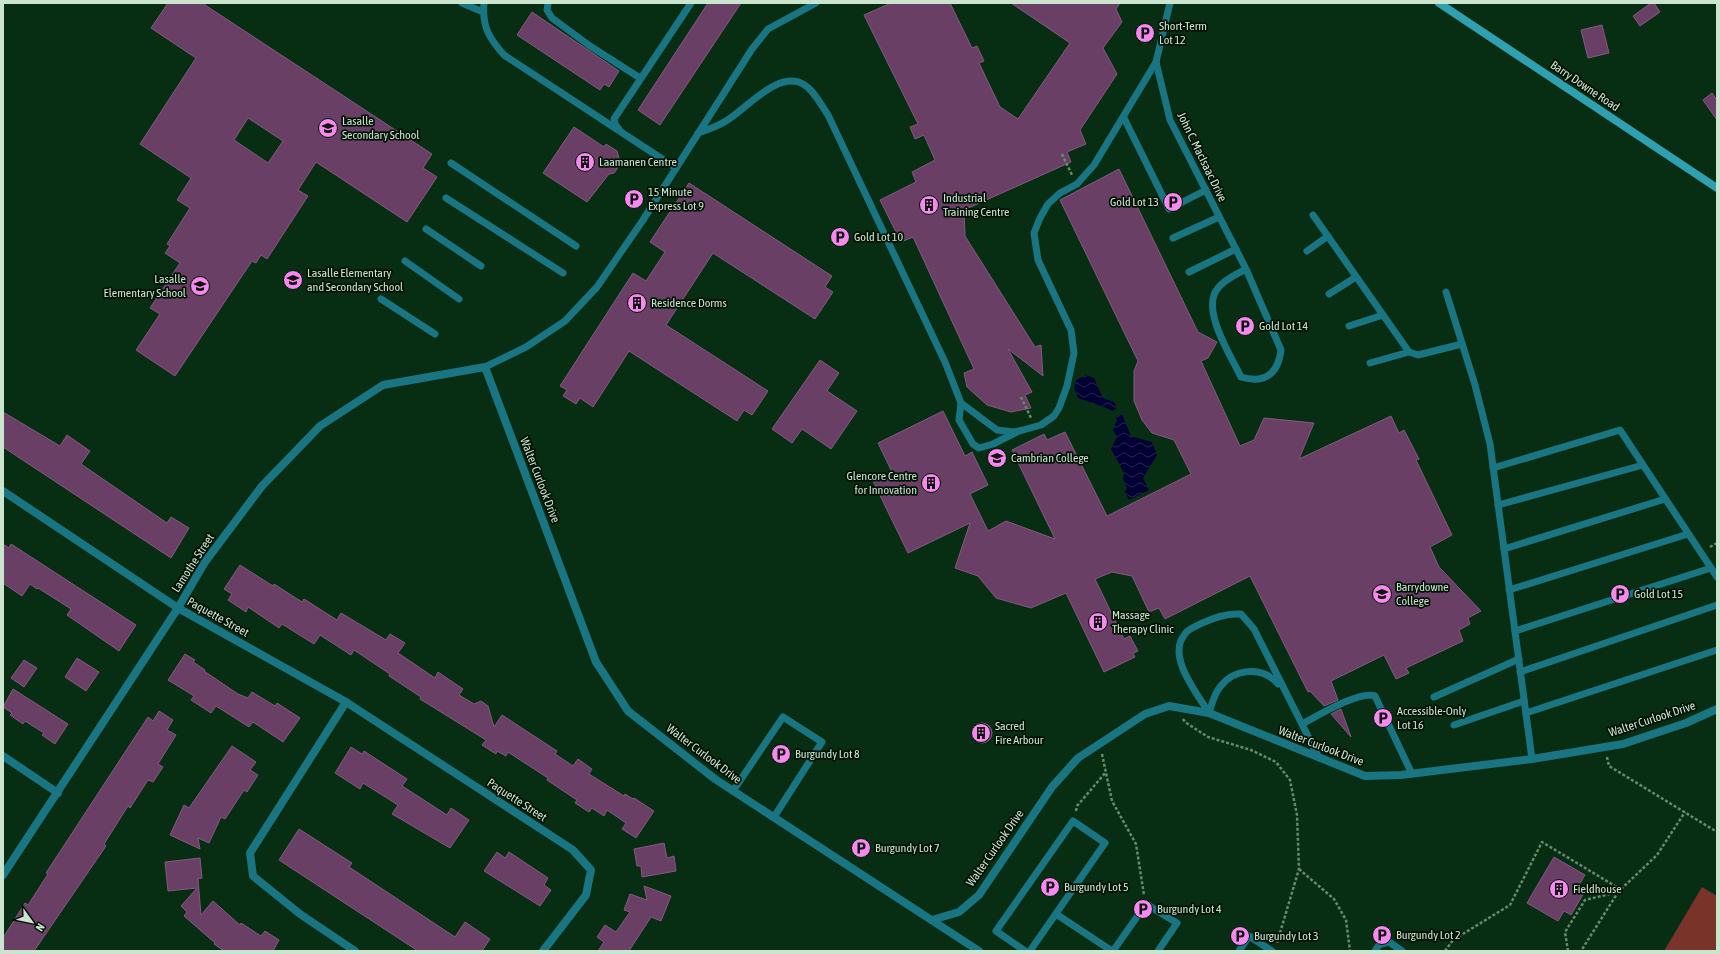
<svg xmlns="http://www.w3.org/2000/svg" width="1720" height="954" viewBox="0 0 1720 954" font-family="'Asap Condensed',sans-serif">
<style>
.green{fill:#7a3329}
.water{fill:url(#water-waves)}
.building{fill:#693f66;stroke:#845980;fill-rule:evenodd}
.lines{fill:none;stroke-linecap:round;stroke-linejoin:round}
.path{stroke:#688870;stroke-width:2.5;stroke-dasharray:3 2;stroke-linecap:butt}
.lane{stroke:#1a7583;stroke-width:7}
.street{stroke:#1a7583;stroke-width:8}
.secondary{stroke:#2fa0b0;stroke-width:8}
.labels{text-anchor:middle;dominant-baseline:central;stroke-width:3.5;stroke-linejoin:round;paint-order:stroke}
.poi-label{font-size:12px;fill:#cae4ce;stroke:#011205;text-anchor:start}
.street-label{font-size:12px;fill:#cae4ce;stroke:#011205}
</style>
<defs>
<pattern id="water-waves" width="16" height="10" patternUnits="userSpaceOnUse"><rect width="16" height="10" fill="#030033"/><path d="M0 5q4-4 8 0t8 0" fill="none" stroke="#26254f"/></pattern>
</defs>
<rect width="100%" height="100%" fill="#072d12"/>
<!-- green -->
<polygon class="green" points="1702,887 1717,896 1717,951 1664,951"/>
<!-- water -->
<g class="water">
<polygon points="1086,375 1094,378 1103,398 1114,402 1117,408 1112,411 1109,409 1078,398 1074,388 1076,380"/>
<polygon points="1122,414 1131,436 1152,442 1157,455 1143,478 1149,490 1129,500 1125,492 1127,488 1123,479 1124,473 1111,449 1117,437 1113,430 1117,420 1115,417"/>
</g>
<!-- building -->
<g class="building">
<path d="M168,3H202L432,154L423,168L437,177L407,222L316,162L298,190L308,196L267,259L261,255L256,263L252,261L175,376L136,350L160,314L150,308L180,263L165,253L170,246L167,244L190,208L177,200L191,178L140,144L196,58L151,28ZM248,118L283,141L268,163L234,140Z"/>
<polygon points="708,3 741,3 660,125 638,110"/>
<polygon points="891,3 950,3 972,48 977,46 984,61 979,63 1000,107 1018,119 1070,43 1011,3 1120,3 1116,9 1122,22 1103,48 1117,74 1080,130 1086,144 1067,152 1071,162 964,210 965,236 1035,347 1041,345 1043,376 1008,349 1032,392 1025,395 1031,408 1011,412 987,405 967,387 964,373 974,369 913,237 901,242 880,200 916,182 912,172 935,160 924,135 915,139 910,127 918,124 864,15"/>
<polygon points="1651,3 1654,3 1660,12 1640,26 1633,16"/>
<polygon points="532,12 619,71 609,87 604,84 600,90 517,35"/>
<polygon points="1602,25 1609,53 1588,58 1581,30"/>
<polygon points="1712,93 1717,100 1717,120 1703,100"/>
<polygon points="574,127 604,147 606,144 617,151 619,158 619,166 614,173 609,174 587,202 543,173"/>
<polygon points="1119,169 1198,332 1217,342 1208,358 1201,361 1240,446 1254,440 1264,418 1314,423 1299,459 1391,416 1399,433 1404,430 1419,459 1416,460 1452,535 1430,547 1439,567 1481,611 1468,618 1470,624 1459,630 1463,641 1406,668 1409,673 1396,679 1384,655 1331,681 1338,700 1324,706 1310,691 1308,692 1250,576 1165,619 1159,608 1149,612 1132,576 1112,572 1095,579 1124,639 1130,636 1138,651 1133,653 1135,657 1104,672 1066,593 1031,608 996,598 978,576 955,568 970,523 908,553 873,481 892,472 878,443 943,411 965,456 972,452 988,485 970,494 988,531 1006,521 1055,539 1012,450 1044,434 1047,440 1065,432 1107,516 1191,474 1174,440 1152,433 1142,420 1134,401 1134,371 1138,361 1060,200"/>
<polygon points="689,183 832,276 825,287 833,292 815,319 713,253 666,325 768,391 752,415 744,410 737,421 629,351 593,407 580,398 576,404 563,396 567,390 560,386 633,273 646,281 665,252 650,242"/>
<polygon points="820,360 839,373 827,391 857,411 831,449 802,429 792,443 772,429"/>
<polygon points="3,412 60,446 67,435 90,451 81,464 167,523 171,517 189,528 171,558 3,447"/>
<polygon points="3,544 9,548 11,544 136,625 119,651 67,615 71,609 38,588 37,589 30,584 22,596 3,583"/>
<polygon points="240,565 273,586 274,584 302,602 304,599 337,620 341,613 386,640 390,634 405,643 398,653 435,678 438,672 463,689 459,695 474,704 481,701 488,706 494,727 502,715 557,751 555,754 573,766 578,759 592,769 589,774 624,796 625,794 633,799 634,798 654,811 636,838 622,829 626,823 607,810 604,816 592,808 589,812 575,803 577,800 547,780 548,778 508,752 506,756 497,751 496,754 482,745 486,740 420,699 421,697 389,676 390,674 354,650 351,655 320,635 314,644 282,624 279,628 248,607 246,612 228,600 232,594 224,589"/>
<polygon points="185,654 195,660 193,662 205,670 204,671 238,694 248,698 252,692 275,706 277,703 300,718 283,742 253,722 249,727 216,706 211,713 191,700 194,696 168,680"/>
<polygon points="77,658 99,672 86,691 65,677"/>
<polygon points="24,660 37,668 24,687 11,678"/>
<polygon points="13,689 68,724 55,744 42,735 44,733 25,721 23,724 10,715 12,713 3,707"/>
<polygon points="1341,709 1351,737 1331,714"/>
<polygon points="159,711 173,720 167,730 176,735 158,764 163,767 153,782 148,780 130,808 128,806 104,844 106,846 34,951 3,951 3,938 25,903 28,905 48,874 46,873 148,717 153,721"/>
<circle cx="982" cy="733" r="10"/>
<polygon points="232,746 256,762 250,770 258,775 247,792 244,790 225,819 221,817 209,843 198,838 200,849 170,835 184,805 189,808"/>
<polygon points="351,747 362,754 364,751 407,779 402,786 447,815 451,808 469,820 450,848 392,814 398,805 363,783 360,789 335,773"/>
<polygon points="299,829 352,863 349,867 455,937 465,922 490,939 482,951 418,951 279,860"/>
<polygon points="664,843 667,858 674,856 676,871 642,877 641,866 637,866 634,849"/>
<polygon points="497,852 505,858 509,852 548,878 544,885 551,890 540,906 484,871"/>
<polygon points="1554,857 1585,875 1578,887 1585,891 1571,915 1564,911 1558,921 1527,903"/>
<polygon points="200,858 202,878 198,879 201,915 213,901 240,925 241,923 261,936 265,931 279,940 273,951 224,951 214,944 215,943 184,916 187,912 181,906 197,888 168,891 165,862"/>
<polygon points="644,886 671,896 661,921 651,917 629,951 598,951 604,942 597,937 605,925 616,932 630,912 624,910 630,894 647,900"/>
</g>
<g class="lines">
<!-- path -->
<g class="path">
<polyline points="1062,154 1072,175"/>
<polyline points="1021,397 1031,418"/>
<polyline points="1710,547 1717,543"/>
<polyline points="1183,719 1185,722 1208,737 1251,750 1276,762 1290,780 1297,815 1299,869 1277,943"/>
<polyline points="1102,754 1112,801 1136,844 1144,895"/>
<polyline points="1607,757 1609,766 1717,832"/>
<polyline points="1076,811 1077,806 1106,772"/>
<polyline points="1299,869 1334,899 1346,920 1350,951"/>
<polyline points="1445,951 1453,940 1510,905 1542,842 1620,889 1581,951"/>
<polyline points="1568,951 1565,932 1585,900 1618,892 1657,855 1685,812"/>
</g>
<!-- lane -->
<g class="lane">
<polyline points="462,3 483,12"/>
<path d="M484,3C482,27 489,38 504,55L618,130"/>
<polyline points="548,3 547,10 552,18 590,46 640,78"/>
<path d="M1170,3L1156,62L1170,120L1246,269L1281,350C1278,374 1265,384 1241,377C1231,356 1200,309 1218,288C1225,279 1237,274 1246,269"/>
<polyline points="1124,118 1169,209 1206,190"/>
<path d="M698,133C707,130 718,126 726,121C746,109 778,70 803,84C814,90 821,105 828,115L945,362L961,403L997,430L1014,432L1023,430L1041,425L1054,416L1059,408L1067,386L1074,353L1071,330L1038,260L1034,233L1040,218L1048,204L1060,193L1077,184L1094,165L1156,62"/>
<polyline points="451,163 576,246"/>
<polyline points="676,168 621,132 615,124 614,119 691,3"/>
<polyline points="446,198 563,273"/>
<polyline points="1313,215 1409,352 1418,355 1462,344"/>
<polyline points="426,229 481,266"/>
<polyline points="1173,238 1219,217"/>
<polyline points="1307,251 1328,236"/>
<polyline points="405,261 459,299"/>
<polyline points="1189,272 1236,249"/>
<polyline points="1446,292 1475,385 1490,444 1532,759"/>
<polyline points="1329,294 1356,277"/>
<polyline points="381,299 435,334"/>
<polyline points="1349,326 1383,315"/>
<polyline points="1370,363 1409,352"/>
<polyline points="485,367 526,347 565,321 597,287 643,220 752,49 768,29 816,3"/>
<polyline points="961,403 959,420 973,444 979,448 993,444 1017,432"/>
<polyline points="1493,468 1620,430 1717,577"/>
<polyline points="1498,505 1643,465"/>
<polyline points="1504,549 1665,499"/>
<polyline points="1509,590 1688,534"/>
<polyline points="1515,631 1711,568"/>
<polyline points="1520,672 1717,605"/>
<polyline points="1434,697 1519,659"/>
<path d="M1209,713C1197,693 1166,656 1185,634C1188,629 1195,627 1200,624C1214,618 1226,613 1241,614L1254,629L1319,758"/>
<path d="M1209,713C1212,704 1214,694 1220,687C1234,668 1263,666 1278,684"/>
<polyline points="1526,713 1717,650"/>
<path d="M1302,724C1317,716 1360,690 1375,696L1412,774"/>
<polyline points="1454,725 1524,701"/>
<polyline points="733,791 783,717 822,742 774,817"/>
<polyline points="1056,914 1112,951"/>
<polyline points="1025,951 996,931 1073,821 1105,843 1030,951"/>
<polyline points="1113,951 1146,904 1177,923 1158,951"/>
<polyline points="1239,951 1249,936 1272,951"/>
<polyline points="1375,951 1379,945 1389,942 1402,951"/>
</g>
<!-- street -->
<g class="street">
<polyline points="3,491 178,608 346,702 573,850 591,870 586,895 543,951"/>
<polyline points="346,702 250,853 253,876 300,914 355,951"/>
<polyline points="3,756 58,793"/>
<polyline points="3,875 178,608 205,562 262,486 320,426 383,385 485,367 596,662 628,711 715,779 979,951"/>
<polyline points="932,920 959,912 979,895 1052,787 1078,758 1145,714 1169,706 1209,713 1365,776 1401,775 1532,759 1623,744 1686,723 1717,709"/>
</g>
<!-- secondary -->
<polyline class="secondary" points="1439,3 1717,188"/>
</g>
<!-- icons -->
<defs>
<symbol id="parking-disc" viewBox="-11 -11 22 22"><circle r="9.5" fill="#f589ee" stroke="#011205"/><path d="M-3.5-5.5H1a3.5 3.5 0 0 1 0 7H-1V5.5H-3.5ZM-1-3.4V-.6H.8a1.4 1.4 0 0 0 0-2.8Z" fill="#111"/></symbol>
<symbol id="school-disc" viewBox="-11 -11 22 22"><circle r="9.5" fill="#f589ee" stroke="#011205"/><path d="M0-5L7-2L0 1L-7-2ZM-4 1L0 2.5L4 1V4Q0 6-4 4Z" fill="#111"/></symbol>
<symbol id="building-disc" viewBox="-11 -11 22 22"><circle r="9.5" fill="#f589ee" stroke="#011205"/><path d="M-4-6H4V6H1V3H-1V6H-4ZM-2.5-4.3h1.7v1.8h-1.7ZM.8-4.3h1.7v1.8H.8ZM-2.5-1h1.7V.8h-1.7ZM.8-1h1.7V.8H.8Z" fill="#111"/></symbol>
<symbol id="university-disc" viewBox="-11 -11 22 22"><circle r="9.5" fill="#f589ee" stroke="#011205"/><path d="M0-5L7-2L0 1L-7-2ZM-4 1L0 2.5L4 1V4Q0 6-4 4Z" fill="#111"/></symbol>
</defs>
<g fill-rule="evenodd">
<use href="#parking-disc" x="1134" y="22" width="22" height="22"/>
<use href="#school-disc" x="317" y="117" width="22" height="22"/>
<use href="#building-disc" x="574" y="151" width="22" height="22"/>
<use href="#parking-disc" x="623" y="188" width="22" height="22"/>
<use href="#parking-disc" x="1162" y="191" width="22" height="22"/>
<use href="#building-disc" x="918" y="194" width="22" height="22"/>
<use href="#parking-disc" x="829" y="226" width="22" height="22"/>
<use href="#school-disc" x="282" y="269" width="22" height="22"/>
<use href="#school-disc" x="189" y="275" width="22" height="22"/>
<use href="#building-disc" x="626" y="292" width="22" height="22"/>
<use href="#parking-disc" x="1234" y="315" width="22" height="22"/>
<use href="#university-disc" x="986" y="447" width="22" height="22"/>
<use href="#building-disc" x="920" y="472" width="22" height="22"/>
<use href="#school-disc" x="1371" y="583" width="22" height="22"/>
<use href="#parking-disc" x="1609" y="583" width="22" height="22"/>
<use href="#building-disc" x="1087" y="611" width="22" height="22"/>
<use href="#parking-disc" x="1372" y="707" width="22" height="22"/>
<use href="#building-disc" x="970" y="722" width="22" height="22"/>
<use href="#parking-disc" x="770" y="743" width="22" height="22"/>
<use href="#parking-disc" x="850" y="837" width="22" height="22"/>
<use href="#parking-disc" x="1039" y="876" width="22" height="22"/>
<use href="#building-disc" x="1548" y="878" width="22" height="22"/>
<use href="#parking-disc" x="1132" y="898" width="22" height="22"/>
<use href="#parking-disc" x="1371" y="924" width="22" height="22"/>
<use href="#parking-disc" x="1229" y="925" width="22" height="22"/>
</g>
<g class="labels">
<!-- poi labels -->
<g class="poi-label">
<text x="1159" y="26">Short-Term<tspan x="1159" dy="14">Lot 12</tspan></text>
<text x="342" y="121">Lasalle<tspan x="342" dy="14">Secondary School</tspan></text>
<text x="599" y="162">Laamanen Centre</text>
<text x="648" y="192">15 Minute<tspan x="648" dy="14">Express Lot 9</tspan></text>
<text x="943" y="198">Industrial<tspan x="943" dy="14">Training Centre</tspan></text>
<text x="1159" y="202" text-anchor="end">Gold Lot 13</text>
<text x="854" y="237">Gold Lot 10</text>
<text x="307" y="273">Lasalle Elementary<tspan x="307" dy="14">and Secondary School</tspan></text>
<text x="186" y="279" text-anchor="end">Lasalle<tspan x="186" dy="14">Elementary School</tspan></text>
<text x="651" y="303">Residence Dorms</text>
<text x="1259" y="326">Gold Lot 14</text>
<text x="1011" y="458">Cambrian College</text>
<text x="917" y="476" text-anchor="end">Glencore Centre<tspan x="917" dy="14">for Innovation</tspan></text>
<text x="1396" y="587">Barrydowne<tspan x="1396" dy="14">College</tspan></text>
<text x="1634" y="594">Gold Lot 15</text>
<text x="1112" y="615">Massage<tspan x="1112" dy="14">Therapy Clinic</tspan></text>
<text x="1397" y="711">Accessible-Only<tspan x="1397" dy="14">Lot 16</tspan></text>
<text x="995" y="726">Sacred<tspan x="995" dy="14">Fire Arbour</tspan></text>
<text x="795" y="754">Burgundy Lot 8</text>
<text x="875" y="848">Burgundy Lot 7</text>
<text x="1064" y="887">Burgundy Lot 5</text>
<text x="1573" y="889">Fieldhouse</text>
<text x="1157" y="909">Burgundy Lot 4</text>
<text x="1396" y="935">Burgundy Lot 2</text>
<text x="1254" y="936">Burgundy Lot 3</text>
</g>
<!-- street labels -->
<g class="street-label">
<text transform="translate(1585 86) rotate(34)">Barry Downe Road</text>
<text transform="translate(1202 157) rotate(64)">John C. MacIsaac Drive</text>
<text transform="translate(540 480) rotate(69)">Walter Curlook Drive</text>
<text transform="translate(193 563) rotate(-57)">Lamothe Street</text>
<text transform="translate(218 617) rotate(29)">Paquette Street</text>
<text transform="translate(1652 719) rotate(-18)">Walter Curlook Drive</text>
<text transform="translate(1321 746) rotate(21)">Walter Curlook Drive</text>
<text transform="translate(704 754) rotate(37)">Walter Curlook Drive</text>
<text transform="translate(517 800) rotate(33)">Paquette Street</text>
<text transform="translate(995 848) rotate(-55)">Walter Curlook Drive</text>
</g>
</g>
<!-- border -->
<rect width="1720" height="954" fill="none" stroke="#cae4ce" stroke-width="8"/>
<!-- north arrow -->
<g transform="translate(32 922) rotate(123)" stroke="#011205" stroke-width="3" paint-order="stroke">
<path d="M0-3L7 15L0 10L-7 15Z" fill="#cae4ce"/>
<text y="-6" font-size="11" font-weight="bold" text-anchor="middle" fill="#cae4ce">N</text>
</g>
</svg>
